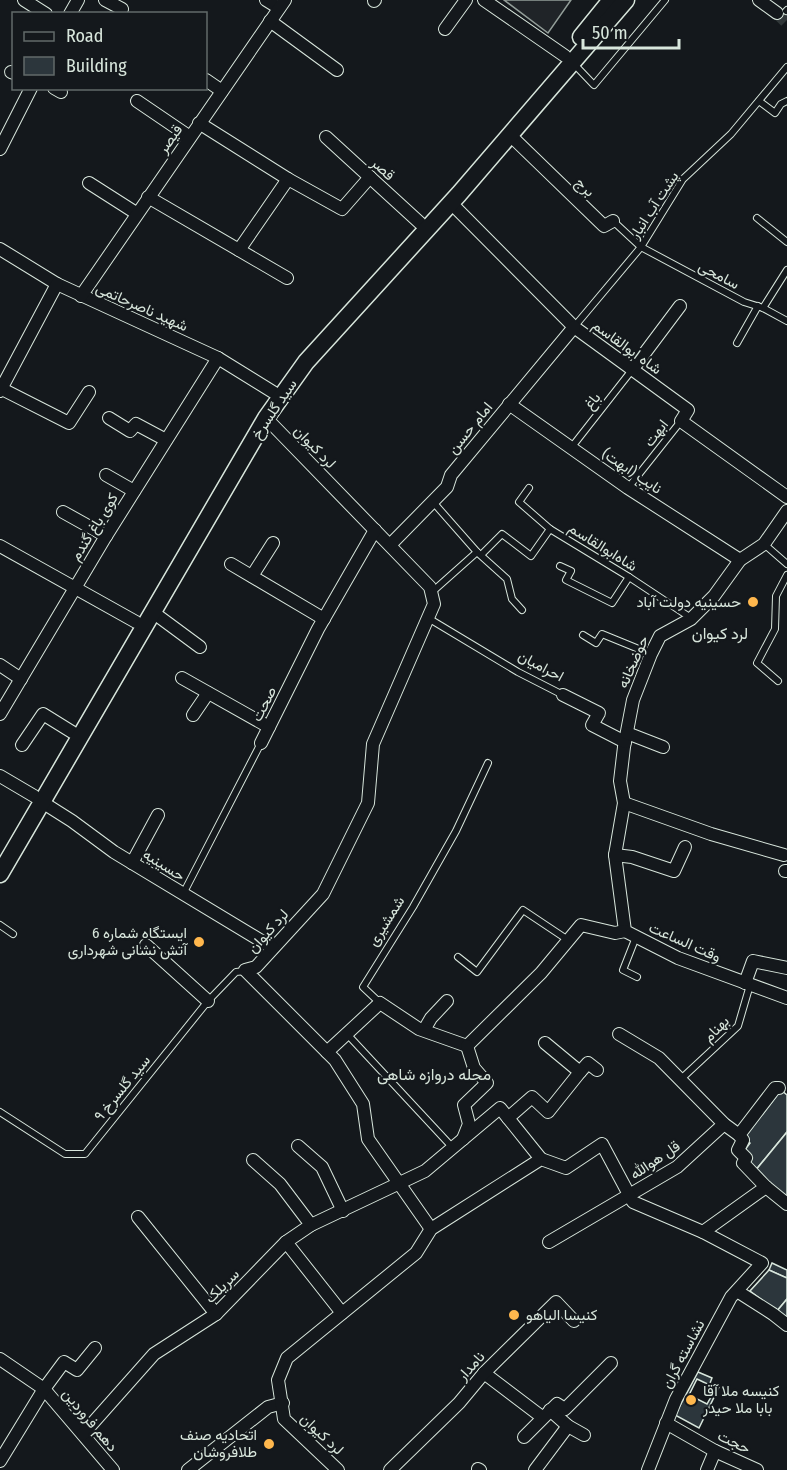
<svg xmlns="http://www.w3.org/2000/svg" width="787" height="1470" viewBox="0 0 787 1470" font-family="'Fira Sans Condensed',Vazirmatn,sans-serif">
<style>
.green{fill:#202428;stroke:#939e99;stroke-width:1.5}
.building{fill:#2c363c;stroke:#d8e6dc;stroke-width:1.5;fill-rule:evenodd}
.lines{fill:none;stroke-linecap:round;stroke-linejoin:round}
.street-tunnel{stroke:#313739;stroke-width:12;stroke-dasharray:12 6;stroke-linecap:butt}
.lane-casing{stroke:#d8e6dc;stroke-width:8}
.street-casing{stroke:#d8e6dc;stroke-width:14}
.secondary-casing{stroke:#d8e6dc;stroke-width:19}
.lane{stroke:#14181c;stroke-width:6}
.street{stroke:#14181c;stroke-width:12}
.secondary{stroke:#14181c;stroke-width:16}
.poi-dot{fill:#ffb74d;stroke:#14181c;stroke-width:2}
.labels{text-anchor:middle;dominant-baseline:central;stroke-width:4.5;stroke-linejoin:round;paint-order:stroke}
.street-label{font-size:15px;fill:#d8e6dc;stroke:#14181c}
.poi-label{font-size:15px;fill:#d8e6dc;stroke:#14181c;text-anchor:end}
.neighbourhood-label{font-size:16px;fill:#d8e6dc;stroke:#14181c}
</style>
<rect width="100%" height="100%" fill="#14181c"/>
<!-- green -->
<polygon class="green" points="504,0 571,0 548,33"/>
<!-- building -->
<g class="building">
<polygon points="781,1090 787,1095 787,1132 755,1171 744,1151 750,1143 744,1138"/>
<polygon points="787,1132 787,1197 755,1171"/>
<polygon points="772,1263 787,1270 787,1278 769,1270"/>
<polygon points="769,1270 787,1278 787,1299 777,1311 750,1291"/>
<polygon points="787,1299 787,1319 777,1311"/>
<path d="M698,1372L712,1378L710,1383L719,1387L699,1428L675,1415ZM697,1379L716,1388L707,1404L689,1395Z"/>
</g>
<g class="lines">
<!-- street-tunnel -->
<polyline class="street-tunnel" points="777,13 787,23"/>
<defs>
<g id="lane">
<polyline points="786,11 787,10"/>
<polyline points="573,63 594,85 665,0"/>
<polyline points="759,101 775,113 781,104 787,101"/>
<polyline points="757,218 787,242"/>
<polyline points="613,221 641,247 744,302 763,308 787,321"/>
<polyline points="763,308 787,270"/>
<polyline points="574,327 641,247 683,179 731,134 787,67"/>
<polyline points="737,343 758,306"/>
<polyline points="571,448 632,370"/>
<polyline points="529,488 519,502 550,529 629,577 691,618"/>
<polyline points="628,488 681,421"/>
<polyline points="433,502 477,552 507,579 512,599 522,610"/>
<polyline points="764,544 787,564"/>
<polyline points="481,555 502,534 531,556 550,529"/>
<polyline points="560,566 571,571 566,580 612,603 629,577"/>
<polyline points="432,592 477,552"/>
<polyline points="428,618 518,672 563,695"/>
<polyline points="583,635 596,643 602,634 651,654"/>
<polyline points="778,681 757,663 775,629 776,596 787,575"/>
<polyline points="183,894 261,743"/>
<polyline points="0,925 13,934"/>
<polyline points="636,937 623,970 637,977"/>
<polyline points="458,957 477,972 523,910 568,940"/>
<polyline points="380,1003 363,987 413,907 456,831 488,763"/>
<polyline points="347,1034 453,1148"/>
<polyline points="681,1079 738,1026 750,985"/>
<polyline points="0,1112 65,1154 85,1154 208,1001 236,972 245,971"/>
</g>
<g id="street">
<polyline points="24,0 46,14"/>
<polyline points="105,0 122,9"/>
<polyline points="266,0 279,8"/>
<polyline points="484,0 565,56"/>
<polyline points="759,0 777,13"/>
<polyline points="374,1 375,0"/>
<polyline points="70,14 78,0"/>
<polyline points="270,21 337,70"/>
<polyline points="445,29 466,0"/>
<polyline points="11,72 14,73"/>
<polyline points="206,80 222,91"/>
<polyline points="54,88 61,92"/>
<polyline points="137,101 190,137"/>
<polyline points="199,123 288,179 342,209 370,177"/>
<polyline points="510,135 604,226 613,221"/>
<polyline points="326,137 420,223"/>
<polyline points="0,149 31,88"/>
<polyline points="89,183 136,213"/>
<polyline points="148,197 287,278"/>
<polyline points="451,203 574,327 688,410 681,421 787,497"/>
<polyline points="0,249 57,284 218,358 281,397"/>
<polyline points="239,250 288,179"/>
<polyline points="81,296 285,0"/>
<polyline points="632,370 680,306"/>
<polyline points="2,389 69,423 89,392"/>
<polyline points="0,391 57,284"/>
<polyline points="509,404 628,488 740,560"/>
<polyline points="109,418 130,431 136,424 166,440"/>
<polyline points="266,418 430,587 434,604 373,744 368,803 323,894 256,967 245,970 335,1060 363,1104 368,1139 431,1229"/>
<polyline points="106,475 134,491"/>
<polyline points="787,511 764,544 740,560 714,596 691,619 660,636 651,654 633,700 624,747 620,781 624,803 615,855 625,931 678,958 787,998"/>
<polyline points="63,512 106,536"/>
<polyline points="390,545 447,487 451,475 574,327"/>
<polyline points="0,546 136,622"/>
<polyline points="231,564 324,619"/>
<polyline points="252,576 273,543"/>
<polyline points="154,613 200,647"/>
<polyline points="0,665 21,679"/>
<polyline points="182,678 269,727"/>
<polyline points="563,695 599,713 592,725 625,742"/>
<polyline points="0,714 106,536 218,358"/>
<polyline points="193,715 208,693"/>
<polyline points="627,733 663,747"/>
<polyline points="261,743 318,629 375,530"/>
<polyline points="22,745 43,714 72,732"/>
<polyline points="0,776 34,796"/>
<polyline points="42,802 72,821 114,852 273,948"/>
<polyline points="624,803 711,834 784,855"/>
<polyline points="615,855 632,857 674,871 685,847"/>
<polyline points="132,863 158,815"/>
<polyline points="785,871 787,871"/>
<polyline points="146,945 208,1001"/>
<polyline points="745,983 753,961 787,968"/>
<polyline points="424,1030 431,1018 447,1001"/>
<polyline points="619,1034 659,1058 724,1124 739,1135"/>
<polyline points="467,1046 541,973 581,925 615,933 625,931"/>
<polyline points="327,1052 380,1003 419,1029 467,1046"/>
<polyline points="580,1072 588,1063 597,1070"/>
<polyline points="508,1118 532,1097 548,1112 580,1072 545,1043"/>
<polyline points="463,1139 469,1124 464,1105 487,1083 474,1068 467,1046"/>
<polyline points="298,1146 322,1167 343,1211"/>
<polyline points="253,1160 280,1184 311,1225"/>
<polyline points="766,1187 787,1204"/>
<polyline points="138,1217 216,1314"/>
<polyline points="703,1232 766,1187 743,1163 746,1158 738,1150 743,1140 739,1135 775,1088 779,1088"/>
<polyline points="286,1242 342,1313"/>
<polyline points="549,1242 677,1167 724,1124"/>
<polyline points="737,1291 773,1314 787,1325"/>
<polyline points="0,1359 44,1389 113,1470"/>
<polyline points="484,1373 542,1417"/>
<polyline points="550,1410 568,1426 584,1435"/>
<polyline points="666,1423 715,1451 757,1470"/>
<polyline points="83,1434 154,1354 216,1314 286,1242 311,1225 425,1171 500,1108 541,1159"/>
<polyline points="524,1437 557,1404 565,1409 611,1363"/>
<polyline points="0,1461 44,1389 64,1362 77,1370 95,1348"/>
<polyline points="478,1469 480,1470"/>
<polyline points="188,1470 268,1407 283,1403"/>
<polyline points="338,1470 284,1419 278,1380 287,1358 416,1253 431,1229 541,1159 566,1168 602,1144 633,1202 703,1232 762,1263 731,1297 676,1399 648,1470"/>
<polyline points="390,1470 459,1403 484,1373 556,1302 574,1321"/>
<polyline points="535,1470 568,1426"/>
<polyline points="707,1470 715,1451"/>
</g>
<g id="secondary">
<polyline points="581,37 611,0"/>
<polyline points="0,874 266,418 306,362 459,194 626,0"/>
</g>
</defs>
<!-- lane casing -->
<use href="#lane" class="lane-casing"/>
<!-- street casing -->
<use href="#street" class="street-casing"/>
<!-- secondary casing -->
<use href="#secondary" class="secondary-casing"/>
<!-- lane -->
<use href="#lane" class="lane"/>
<!-- street -->
<use href="#street" class="street"/>
<!-- secondary -->
<use href="#secondary" class="secondary"/>
</g>
<!-- markers -->
<g class="poi-dot">
<circle cx="753" cy="602" r="6"/>
<circle cx="199" cy="942" r="6"/>
<circle cx="514" cy="1315" r="6"/>
<circle cx="691" cy="1400" r="6"/>
<circle cx="269" cy="1444" r="6"/>
</g>
<g class="labels">
<!-- street labels -->
<g class="street-label">
<text transform="translate(170 139) rotate(-55)">قیصر</text>
<text transform="translate(383 169) rotate(42)">قصر</text>
<text transform="translate(585 187) rotate(44)">برج</text>
<text transform="translate(654 205) rotate(-57)">پشت آب انبار</text>
<text transform="translate(719 275) rotate(28)">سامحی</text>
<text transform="translate(142 307) rotate(24)">شهید ناصرحاتمی</text>
<text transform="translate(627 347) rotate(36)">شاه ابوالقاسم</text>
<text transform="translate(592 401) rotate(-52)">باغ</text>
<text transform="translate(274 409) rotate(-56)">سید گلسرخ</text>
<text transform="translate(470 428) rotate(-51)">امام حسن</text>
<text transform="translate(656 433) rotate(-52)">ابهت</text>
<text transform="translate(315 447) rotate(46)">لرد کیوان</text>
<text transform="translate(632 471) rotate(34)">نایب (ابهت)</text>
<text transform="translate(94 527) rotate(-58)">کوی باغ گندم</text>
<text transform="translate(603 547) rotate(32)">شاه‌ابوالقاسم</text>
<text transform="translate(633 662) rotate(-66)">حوضخانه</text>
<text transform="translate(541 666) rotate(28)">احرامیان</text>
<text transform="translate(264 704) rotate(-63)">صحت</text>
<text transform="translate(164 865) rotate(32)">حسینیه</text>
<text transform="translate(386 921) rotate(-58)">شمشیری</text>
<text transform="translate(268 931) rotate(-48)">لرد کیوان</text>
<text transform="translate(685 942) rotate(24)">وقت الساعت</text>
<text transform="translate(716 1029) rotate(-46)">بهنام</text>
<text transform="translate(122 1088) rotate(-51)">سید گلسرخ ۹</text>
<text transform="translate(655 1160) rotate(-34)">قل هوالله</text>
<text transform="translate(222 1286) rotate(-45)">سریلک</text>
<text transform="translate(683 1354) rotate(-62)">نشاسته گران</text>
<text transform="translate(471 1366) rotate(-48)">نامدار</text>
<text transform="translate(90 1420) rotate(50)">دهم فروردین</text>
<text transform="translate(322 1434) rotate(43)">لرد کیوان</text>
<text transform="translate(734 1442) rotate(26)">حجت</text>
</g>
<!-- poi labels -->
<g class="poi-label">
<text x="741" y="602">حسینیه دولت آباد</text>
<text x="187" y="933">ایستگاه شماره 6<tspan x="187" dy="17">آتش نشانی شهرداری</tspan></text>
<text x="526" y="1315" text-anchor="start">کنیسا الیاهو</text>
<text x="703" y="1391" text-anchor="start">کنیسه ملا آقا<tspan x="703" dy="17">بابا ملا حیدر</tspan></text>
<text x="257" y="1435">اتحادیه صنف<tspan x="257" dy="17">طلافروشان</tspan></text>
</g>
<!-- neighbourhood labels -->
<g class="neighbourhood-label">
<text x="720" y="633">لرد کیوان</text>
<text x="434" y="1074">محله دروازه شاهی</text>
</g>
</g>
<!-- legend -->
<rect x="12" y="12" width="195" height="78" fill="#14181c" stroke="#626a69" stroke-width="1.5"/>
<rect x="24" y="32" width="30" height="9" fill="#14181c" stroke="#626a69" stroke-width="1.5"/>
<text x="66" y="42" font-size="18" fill="#d8e6dc">Road</text>
<rect x="24" y="57" width="30" height="18" fill="#2c363c" stroke="#626a69" stroke-width="1.5"/>
<text x="66" y="72" font-size="18" fill="#d8e6dc">Building</text>
<!-- scale -->
<path d="M583 39v9h96v-9" fill="none" stroke="#d8e6dc" stroke-width="3"/>
<text x="592" y="39" font-size="18" fill="#d8e6dc" stroke="#14181c" stroke-width="4.5" paint-order="stroke">50 m</text>
</svg>
